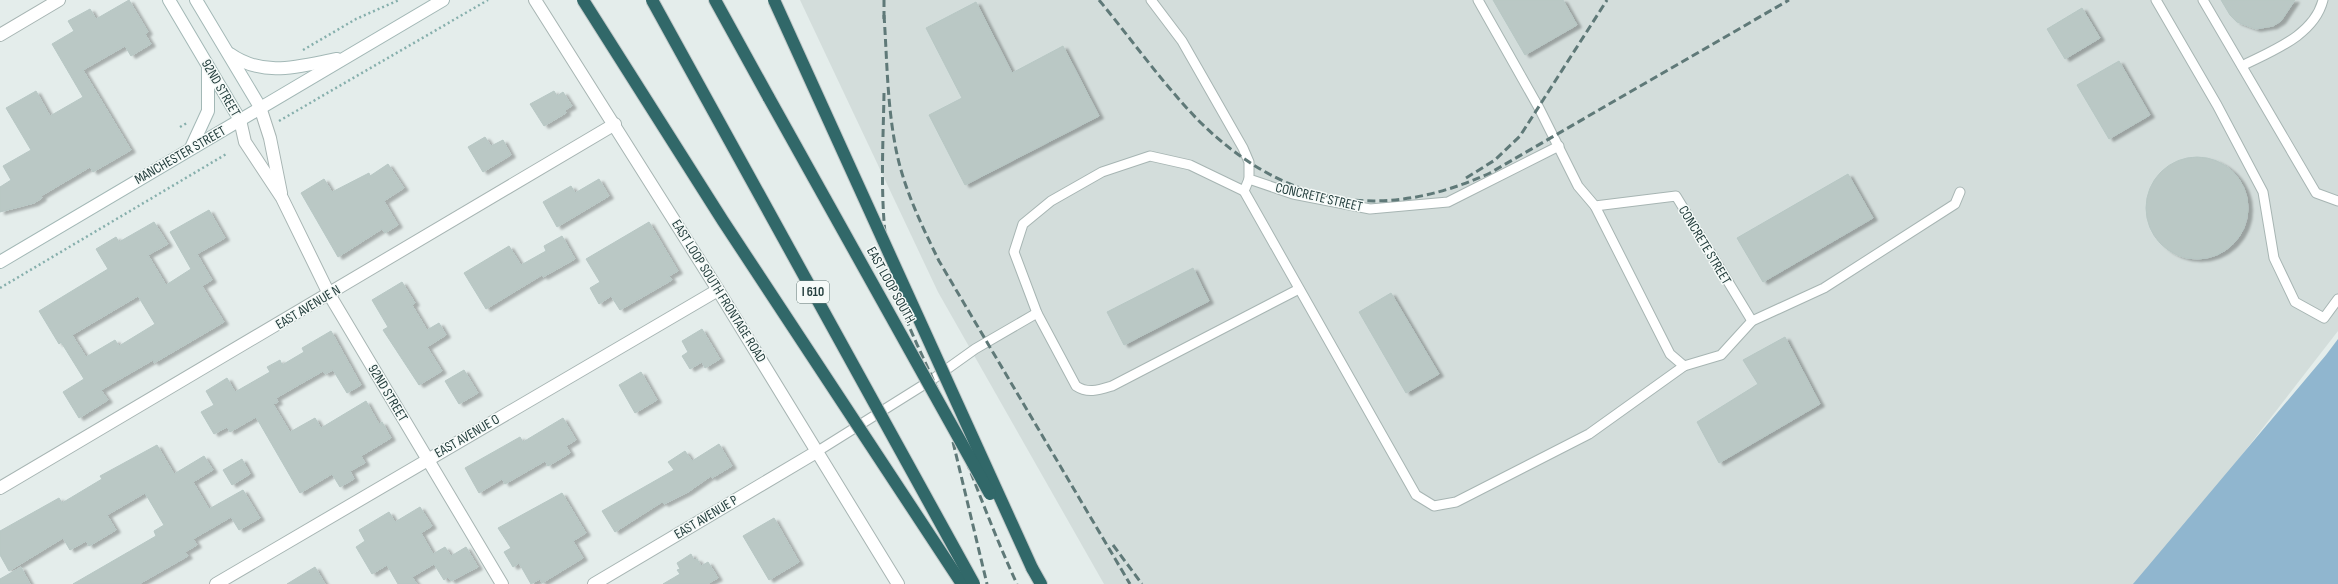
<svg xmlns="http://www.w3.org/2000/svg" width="2338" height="584" viewBox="0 0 2338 584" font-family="'Sofia Sans Condensed',sans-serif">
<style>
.built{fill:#d3dddb}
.water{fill:#90b6cf}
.building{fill:#bac8c5;stroke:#b7c7c4;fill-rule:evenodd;filter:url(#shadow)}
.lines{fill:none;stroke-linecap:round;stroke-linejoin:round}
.lane-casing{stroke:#a7b5b3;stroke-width:11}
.street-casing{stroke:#a7b5b3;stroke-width:14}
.secondary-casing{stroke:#a3b8b6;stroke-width:14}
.highway-casing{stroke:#c2c9c9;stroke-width:14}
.path{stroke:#86afac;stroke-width:2.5;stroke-dasharray:2 3;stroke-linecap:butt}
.lane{stroke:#fff;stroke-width:9}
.street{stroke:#fff;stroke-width:12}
.secondary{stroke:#fff;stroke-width:12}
.highway{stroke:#316869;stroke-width:12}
.rail{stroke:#5f7978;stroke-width:3;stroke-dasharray:8 4;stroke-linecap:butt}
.highway-bridge-casing{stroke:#c2c9c9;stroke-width:14;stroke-linecap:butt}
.highway-bridge{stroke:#316869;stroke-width:12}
.labels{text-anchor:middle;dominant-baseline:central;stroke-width:3;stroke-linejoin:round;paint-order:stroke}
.shield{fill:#f5faf8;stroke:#637675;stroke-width:1}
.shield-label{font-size:13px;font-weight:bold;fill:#243e3d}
.street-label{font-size:14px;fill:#243e3d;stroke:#f5faf8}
</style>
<defs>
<filter id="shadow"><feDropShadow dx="4.5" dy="2.5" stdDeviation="1" flood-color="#0004"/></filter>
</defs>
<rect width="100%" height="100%" fill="#e4edeb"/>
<!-- built -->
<polygon class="built" points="800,0 2338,0 2338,331 2142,584 1104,584 938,292"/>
<!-- water -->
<polygon class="water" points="2338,339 2338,584 2133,584 2326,355"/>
<!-- building -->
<g class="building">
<polygon points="129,0 148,32 145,34 151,44 131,56 125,46 83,70 131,150 93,172 90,167 41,196 42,198 34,203 0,212 0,187 11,180 3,166 31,150 6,108 36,91 50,116 83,97 52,44 74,31 68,21 90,9 96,19"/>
<polygon points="1493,0 1563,0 1577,25 1525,55"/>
<polygon points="2221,0 2295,0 2281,21 2273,26 2256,29 2237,22 2230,15"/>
<polygon points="976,2 1012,73 1063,46 1099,116 965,185 929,115 962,98 926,28"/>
<polygon points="2082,8 2100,38 2065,59 2047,29"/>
<polygon points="2119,61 2150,115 2109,139 2077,85"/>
<polygon points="554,91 557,96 563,92 572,106 565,110 566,113 544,126 530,104"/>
<polygon points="485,137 491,146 503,140 511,155 483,172 468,147"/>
<circle cx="2197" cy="208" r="51"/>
<polygon points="388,164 404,188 384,201 398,225 385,233 382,229 338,257 301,193 324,179 332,192 369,173 370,176"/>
<polygon points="1848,174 1873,218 1763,282 1737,238"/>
<polygon points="599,179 609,196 557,227 543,202 571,186 575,193"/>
<path d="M209,210L225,238L197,254L212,280L202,286L224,322L154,363L153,360L101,390L108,400L79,418L63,392L84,379L61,342L59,344L39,311L108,269L96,249L116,237L119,242L154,222L168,244L148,255L166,285L191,269L170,232ZM138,296L155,324L119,346L115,340L86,357L72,335Z"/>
<polygon points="649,222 678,271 669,276 672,280 620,310 611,296 599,304 590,288 600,282 586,259"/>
<polygon points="562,236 575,259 543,277 542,275 486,309 464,273 509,246 521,265 546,251 544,246"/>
<polygon points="1193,268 1209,301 1124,345 1107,312"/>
<polygon points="402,282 415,303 412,305 427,330 439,323 446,335 427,347 442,371 419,385 383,330 388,327 372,300"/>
<polygon points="1391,293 1439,374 1406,393 1359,312"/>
<polygon points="702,329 720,359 705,368 702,362 690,369 682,356 688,352 682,341"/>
<polygon points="331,331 361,385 347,393 333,370 325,374 323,371 276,398 278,402 273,404 290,432 315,418 321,428 366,401 379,424 382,422 391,438 361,456 365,463 350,471 354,479 340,487 332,474 300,493 256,417 230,432 227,427 214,434 201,412 214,405 206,391 227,378 235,392 270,372 267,367 280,360 282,365 304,352 302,348"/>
<polygon points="1785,337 1820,404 1719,463 1697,422 1758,384 1743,360"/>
<polygon points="464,370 478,393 459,404 445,381"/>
<polygon points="641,372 657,400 635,413 619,385"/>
<polygon points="563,418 576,440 566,446 570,453 548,466 545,461 505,484 502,479 479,493 465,468 520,437 523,442"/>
<polygon points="719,444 732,466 712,478 711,476 688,492 664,504 662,502 615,532 602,511 674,470 668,462 685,451 692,461"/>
<polygon points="157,445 174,474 204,456 213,470 193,482 209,509 243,490 260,518 239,530 231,517 193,539 197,545 185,552 188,556 139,584 73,584 156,536 154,531 164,525 145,493 107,515 116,530 89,546 86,541 70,550 63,538 9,571 0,555 0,531 59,498 62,503 102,479 100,476"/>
<polygon points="242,459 250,474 232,485 223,470"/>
<polygon points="562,493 586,533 573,541 583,558 542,583 540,579 531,584 519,563 513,567 504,552 511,548 498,528"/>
<polygon points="420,507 432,526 421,533 433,554 445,547 451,556 466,547 478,567 451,581 448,577 444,580 434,564 412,577 417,584 398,584 387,565 372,574 356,547 365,541 359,530 389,512 395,522"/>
<polygon points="774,518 799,562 769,580 743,536"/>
<polygon points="691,554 694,560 697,559 701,566 708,562 718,578 707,584 663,584 680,574 677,570 680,569 677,563"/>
<polygon points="21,567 30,584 0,584 0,579"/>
<polygon points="315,567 325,584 287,584"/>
</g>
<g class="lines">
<defs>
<g id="lane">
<polyline points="1151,0 1182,41 1243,148 1249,162 1249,179 1293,194 1370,209 1448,202 1559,146"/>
<polyline points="1478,0 1539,108 1578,186 1595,206 1676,196 1752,321"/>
<polyline points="2156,0 2217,105 2263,192 2274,258 2295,302 2324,318 2338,299"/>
<polyline points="2203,0 2316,193 2338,201"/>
<path d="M2242,66C2271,51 2314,36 2323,0"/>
<path d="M1249,179L1244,191L1190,165L1150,156L1102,172L1051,201L1023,224L1014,252L1037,313L1076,386C1088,394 1099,390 1112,386L1299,289"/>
<polyline points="1244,191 1416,495 1434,506 1456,502 1589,434 1684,366"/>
<polyline points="1595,206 1670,354 1684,366 1721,355 1752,321 1824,288 1955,204 1960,192"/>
<polyline points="818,451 933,379 975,349 1037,313"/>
</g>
<g id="street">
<polyline points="535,0 718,290 898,584"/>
<polyline points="0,35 59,0"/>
<polyline points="260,107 270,138 281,193"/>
<polyline points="240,120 245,142 282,198 329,294 502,584"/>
<polyline points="0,488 615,124"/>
<polyline points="216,584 718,290"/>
<polyline points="594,584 818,451"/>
</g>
<g id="secondary">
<polyline points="169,0 240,120"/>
<polyline points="196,0 260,107"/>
<path d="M230,54C264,78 300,66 337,59"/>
<polyline points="191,148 208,111 208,67"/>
<polyline points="0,262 443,0"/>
</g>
<g id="highway">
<polyline points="715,0 769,98"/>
<polyline points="1032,568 1041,584"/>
</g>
</defs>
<!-- lane casing -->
<use href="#lane" class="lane-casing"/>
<!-- street casing -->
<use href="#street" class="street-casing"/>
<!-- secondary casing -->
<use href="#secondary" class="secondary-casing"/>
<!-- highway casing -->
<use href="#highway" class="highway-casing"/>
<!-- path -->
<g class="path">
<polyline points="303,50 356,19 399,0"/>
<polyline points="279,121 488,0"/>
<polyline points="180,127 187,123"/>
<polyline points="0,288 228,153"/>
</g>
<!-- lane -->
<use href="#lane" class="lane"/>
<!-- street -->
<use href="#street" class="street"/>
<!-- secondary -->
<use href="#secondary" class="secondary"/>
<!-- highway -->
<use href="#highway" class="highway"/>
<!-- rail -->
<g class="rail">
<path d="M1099,0C1132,40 1163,84 1199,121C1285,206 1381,223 1490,173L1789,0"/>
<path d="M884,15C887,58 887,101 895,144C902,185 921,224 939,261L1130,584"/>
<polyline points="884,19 884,0"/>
<path d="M884,93C883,152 879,211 890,268C900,316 926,360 944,405C969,465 990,526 1017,584"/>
<polyline points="1466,178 1495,160 1520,136 1607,0"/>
<polyline points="953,442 987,584"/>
<polyline points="1113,545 1142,584"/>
</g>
<defs>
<g id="highway-bridge">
<polyline points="583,0 723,221 962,584"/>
<polyline points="652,0 974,584"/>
<polyline points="774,0 1032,568"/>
<polyline points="769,98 990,494"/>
</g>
</defs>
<!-- highway-bridge casing -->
<use href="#highway-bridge" class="highway-bridge-casing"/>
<!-- highway-bridge -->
<use href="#highway-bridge" class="highway-bridge"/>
</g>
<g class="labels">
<!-- shield labels -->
<rect class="shield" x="797" y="281" width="32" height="22" rx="3"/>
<g class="shield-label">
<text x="813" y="292">I 610</text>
</g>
<!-- street labels -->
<g class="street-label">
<text transform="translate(221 88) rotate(60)">92ND STREET</text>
<text transform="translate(180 155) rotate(-30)">MANCHESTER STREET</text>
<text transform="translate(1319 197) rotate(13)">CONCRETE STREET</text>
<text transform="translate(1705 245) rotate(59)">CONCRETE STREET</text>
<text transform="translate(891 285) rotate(61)">EAST LOOP SOUTH</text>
<text transform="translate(719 291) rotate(58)">EAST LOOP SOUTH FRONTAGE ROAD</text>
<text transform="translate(308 307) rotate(-31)">EAST AVENUE N</text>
<text transform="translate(388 393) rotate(59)">92ND STREET</text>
<text transform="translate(467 436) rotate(-30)">EAST AVENUE O</text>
<text transform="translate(706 517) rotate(-31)">EAST AVENUE P</text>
</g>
</g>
</svg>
